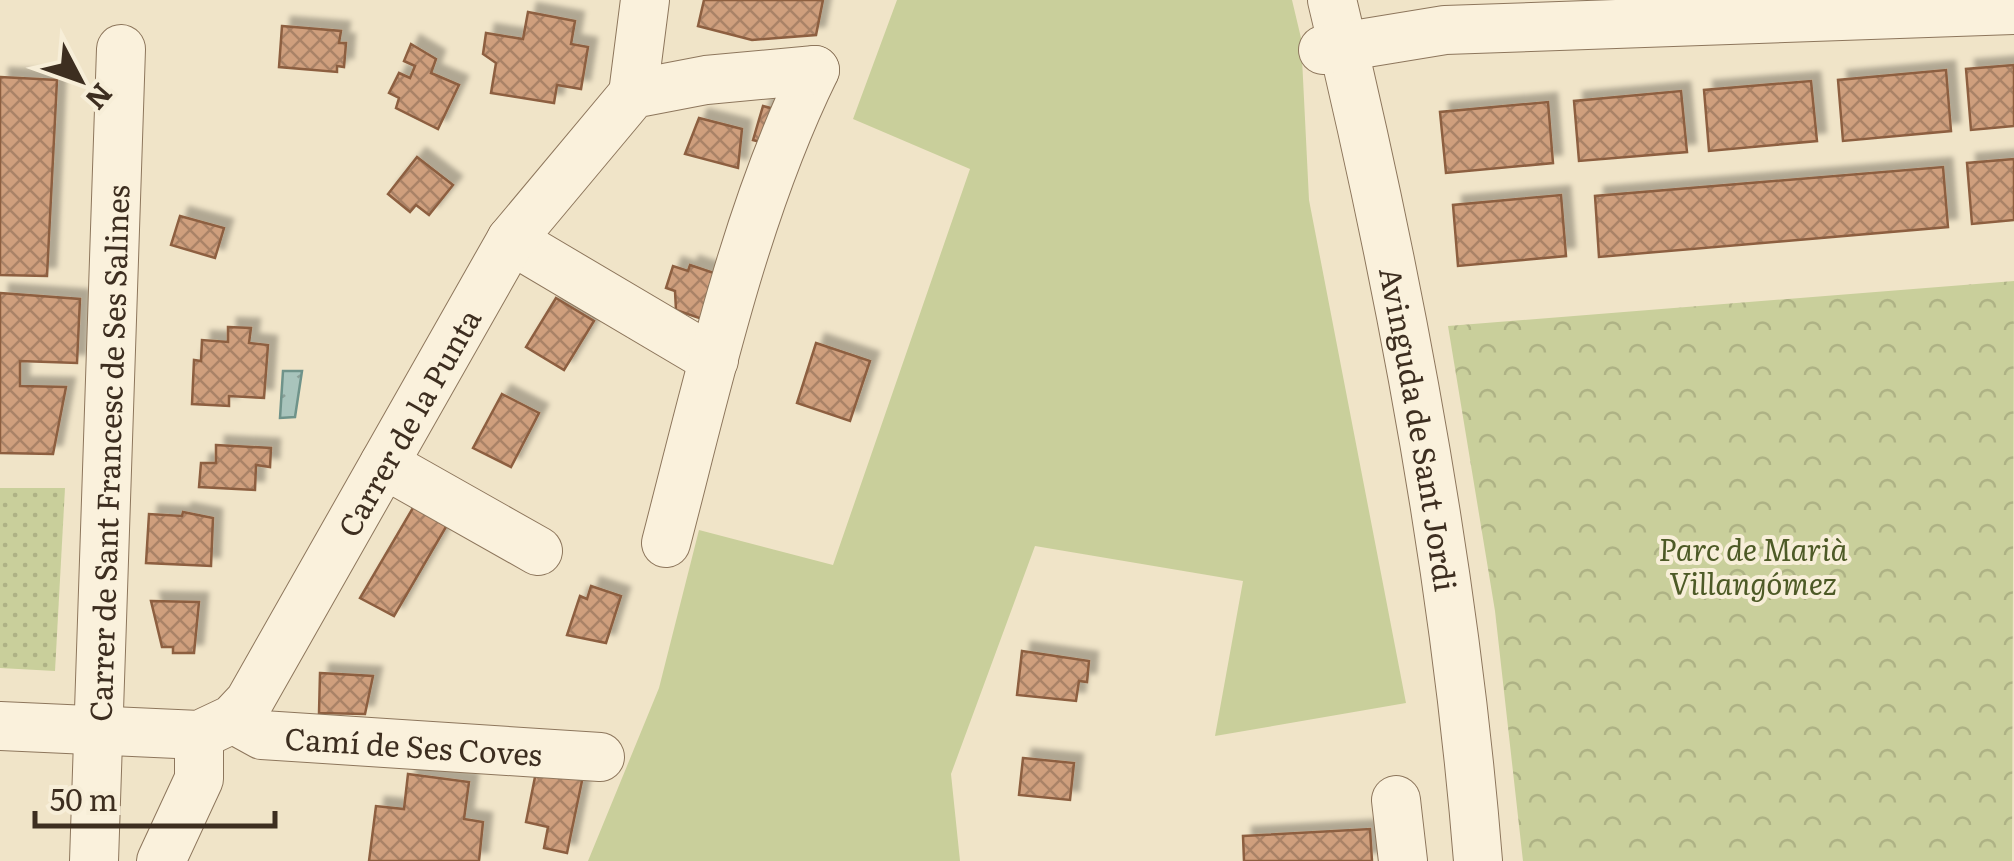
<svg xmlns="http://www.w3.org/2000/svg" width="2014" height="861" viewBox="0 0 2014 861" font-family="Literata,serif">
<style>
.grass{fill:#c9cf9b}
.park{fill:url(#park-crowns)}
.garden{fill:url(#garden-dots)}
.water{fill:url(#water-ripples);stroke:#6f938a;stroke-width:2.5}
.building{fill:url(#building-cross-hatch);stroke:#8d5f41;stroke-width:2.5;filter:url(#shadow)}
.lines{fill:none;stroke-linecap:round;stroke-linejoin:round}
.minor-casing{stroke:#8d765c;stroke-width:50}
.minor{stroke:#faf1dc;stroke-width:48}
.labels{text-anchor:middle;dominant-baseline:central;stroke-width:8;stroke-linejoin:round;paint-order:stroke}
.street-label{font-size:30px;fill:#3d2e20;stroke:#f7eed8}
.park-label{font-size:30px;font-style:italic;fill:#4d5a26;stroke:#f7eed8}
</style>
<defs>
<pattern id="park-crowns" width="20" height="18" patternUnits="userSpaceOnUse" patternTransform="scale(2.5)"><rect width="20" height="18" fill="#c9cf9b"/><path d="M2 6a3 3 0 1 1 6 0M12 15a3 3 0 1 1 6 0" fill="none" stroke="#aeb285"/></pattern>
<pattern id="garden-dots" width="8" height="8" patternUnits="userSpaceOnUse" patternTransform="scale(2.5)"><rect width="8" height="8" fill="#c9cf9b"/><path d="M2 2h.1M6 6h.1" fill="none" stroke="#aeb285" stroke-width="1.8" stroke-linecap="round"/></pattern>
<pattern id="water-ripples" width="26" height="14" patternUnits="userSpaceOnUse" patternTransform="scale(2.5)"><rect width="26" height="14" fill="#a9c4bc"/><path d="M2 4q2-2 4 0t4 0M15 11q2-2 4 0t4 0" fill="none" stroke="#8ba098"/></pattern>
<pattern id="building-cross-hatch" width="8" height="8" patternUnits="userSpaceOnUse" patternTransform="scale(2.5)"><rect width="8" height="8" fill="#cf9f7d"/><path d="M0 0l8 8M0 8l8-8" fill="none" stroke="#a98266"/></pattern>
<filter id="shadow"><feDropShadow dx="9" dy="-9" stdDeviation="2.5" flood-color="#0004"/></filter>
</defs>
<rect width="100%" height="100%" fill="#f0e4c8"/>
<!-- grass -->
<polygon class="grass" points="897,0 1292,0 1301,38 1309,200 1406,703 1215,736 1243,581 1035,546 951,774 960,861 588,861 659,688 699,530 833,565 970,169 853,119"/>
<!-- park -->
<polygon class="park" points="2014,281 2012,861 1523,861 1495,611 1448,326"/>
<!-- garden -->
<polygon class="garden" points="0,488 65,488 55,671 0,668"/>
<!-- water -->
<polygon class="water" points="283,371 302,371 295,417 280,418"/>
<!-- building -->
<g class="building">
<polygon points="704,0 823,0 816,35 752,40 698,26"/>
<polygon points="528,12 575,21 571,44 588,47 581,89 557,85 554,103 491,93 496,63 483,54 486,33 523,39"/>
<polygon points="282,26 341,31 339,43 346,43 344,67 337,66 337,72 279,67"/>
<polygon points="411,44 436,59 431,73 459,85 438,129 396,108 399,98 389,93 399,73 410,78 415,66 404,61"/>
<polygon points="2014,65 2014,126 1971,130 1966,69"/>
<polygon points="1946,70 1951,131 1843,141 1838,80"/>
<polygon points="0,77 57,80 47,276 0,275"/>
<polygon points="1811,81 1817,141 1709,151 1704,90"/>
<polygon points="1681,91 1687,152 1579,161 1574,101"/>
<polygon points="1548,102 1553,163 1446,173 1440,112"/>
<polygon points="763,106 782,111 772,145 753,140"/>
<polygon points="699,118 742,129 738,168 685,154"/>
<polygon points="417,157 453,185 429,215 416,205 410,212 388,194"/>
<polygon points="2014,159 2014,220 1972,224 1967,163"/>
<polygon points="1943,167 1948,227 1599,257 1595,196"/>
<polygon points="1561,195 1566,256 1458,266 1453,205"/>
<polygon points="180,216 224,228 215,258 171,245"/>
<polygon points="690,265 717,274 702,319 676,310 675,291 666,288 673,266 688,271"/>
<polygon points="0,293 80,299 77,363 20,361 20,386 66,387 53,454 0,453"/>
<polygon points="556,298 594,321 564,370 526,347"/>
<polygon points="228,327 251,328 249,343 268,345 264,398 229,396 229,406 192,404 194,360 201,361 202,340 228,342"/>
<polygon points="816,343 870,361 850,421 797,403"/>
<polygon points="502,394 539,413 511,467 473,448"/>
<polygon points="216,445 271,448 270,467 256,465 255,490 199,487 201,463 216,463"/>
<polygon points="417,501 450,520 394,616 360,598"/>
<polygon points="183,512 213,518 211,566 146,563 149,514 182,516"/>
<polygon points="591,586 621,596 606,643 567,635 580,596 587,599"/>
<polygon points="151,601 199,602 194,653 173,653 173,647 162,647"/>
<polygon points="1022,651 1089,661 1087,682 1079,681 1076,701 1017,695"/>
<polygon points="320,673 373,676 365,714 319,713"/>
<polygon points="1023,758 1074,763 1070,800 1019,795"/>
<polygon points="537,767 583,776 567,853 544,848 548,827 526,822"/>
<polygon points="408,774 469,782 464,819 483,822 479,861 369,861 376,806 404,809"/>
<polygon points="1370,829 1372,861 1244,861 1243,836"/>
</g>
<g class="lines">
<defs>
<g id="minor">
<path id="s1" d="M1332,0C1400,282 1455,572 1478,861"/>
<polyline points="1323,50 1445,30 2014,10"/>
<polyline points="633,94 645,0"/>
<polyline points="511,240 714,360"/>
<polyline points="384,464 538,551"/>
<path d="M666,543C707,386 744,215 815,70"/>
<path id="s2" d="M233,719L262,735L600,757"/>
<path id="s3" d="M0,726L199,735L233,719L249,702L511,240L633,94L706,80L815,70"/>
<polyline points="1396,800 1403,861"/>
<path id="s4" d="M94,861L121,49"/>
<polyline points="161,861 199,779 199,735"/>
</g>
</defs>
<!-- minor casing -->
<use href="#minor" class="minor-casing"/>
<!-- minor -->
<use href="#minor" class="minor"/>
</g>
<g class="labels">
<!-- street labels -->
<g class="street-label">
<text stroke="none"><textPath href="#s3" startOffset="582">Carrer de la Punta</textPath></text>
<text stroke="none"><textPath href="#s1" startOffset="438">Avinguda de Sant Jordi</textPath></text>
<text stroke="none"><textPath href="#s4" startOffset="408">Carrer de Sant Francesc de Ses Salines</textPath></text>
<text stroke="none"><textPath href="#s2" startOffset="185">Camí de Ses Coves</textPath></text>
</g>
<!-- park labels -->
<g class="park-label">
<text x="1753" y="548">Parc de Marià<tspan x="1753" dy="34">Villangómez</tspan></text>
</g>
</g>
<!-- north arrow -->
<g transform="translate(80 80) rotate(131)" stroke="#f7eed8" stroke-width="8" paint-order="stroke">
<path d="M0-8L18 38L0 25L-18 38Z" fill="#3d2e20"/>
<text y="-15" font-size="28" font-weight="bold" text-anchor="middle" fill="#3d2e20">N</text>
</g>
<!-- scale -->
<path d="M35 811v15h240v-15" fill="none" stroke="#3d2e20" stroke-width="5"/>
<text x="50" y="811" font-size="30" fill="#3d2e20" stroke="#f7eed8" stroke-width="8" paint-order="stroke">50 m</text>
</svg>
